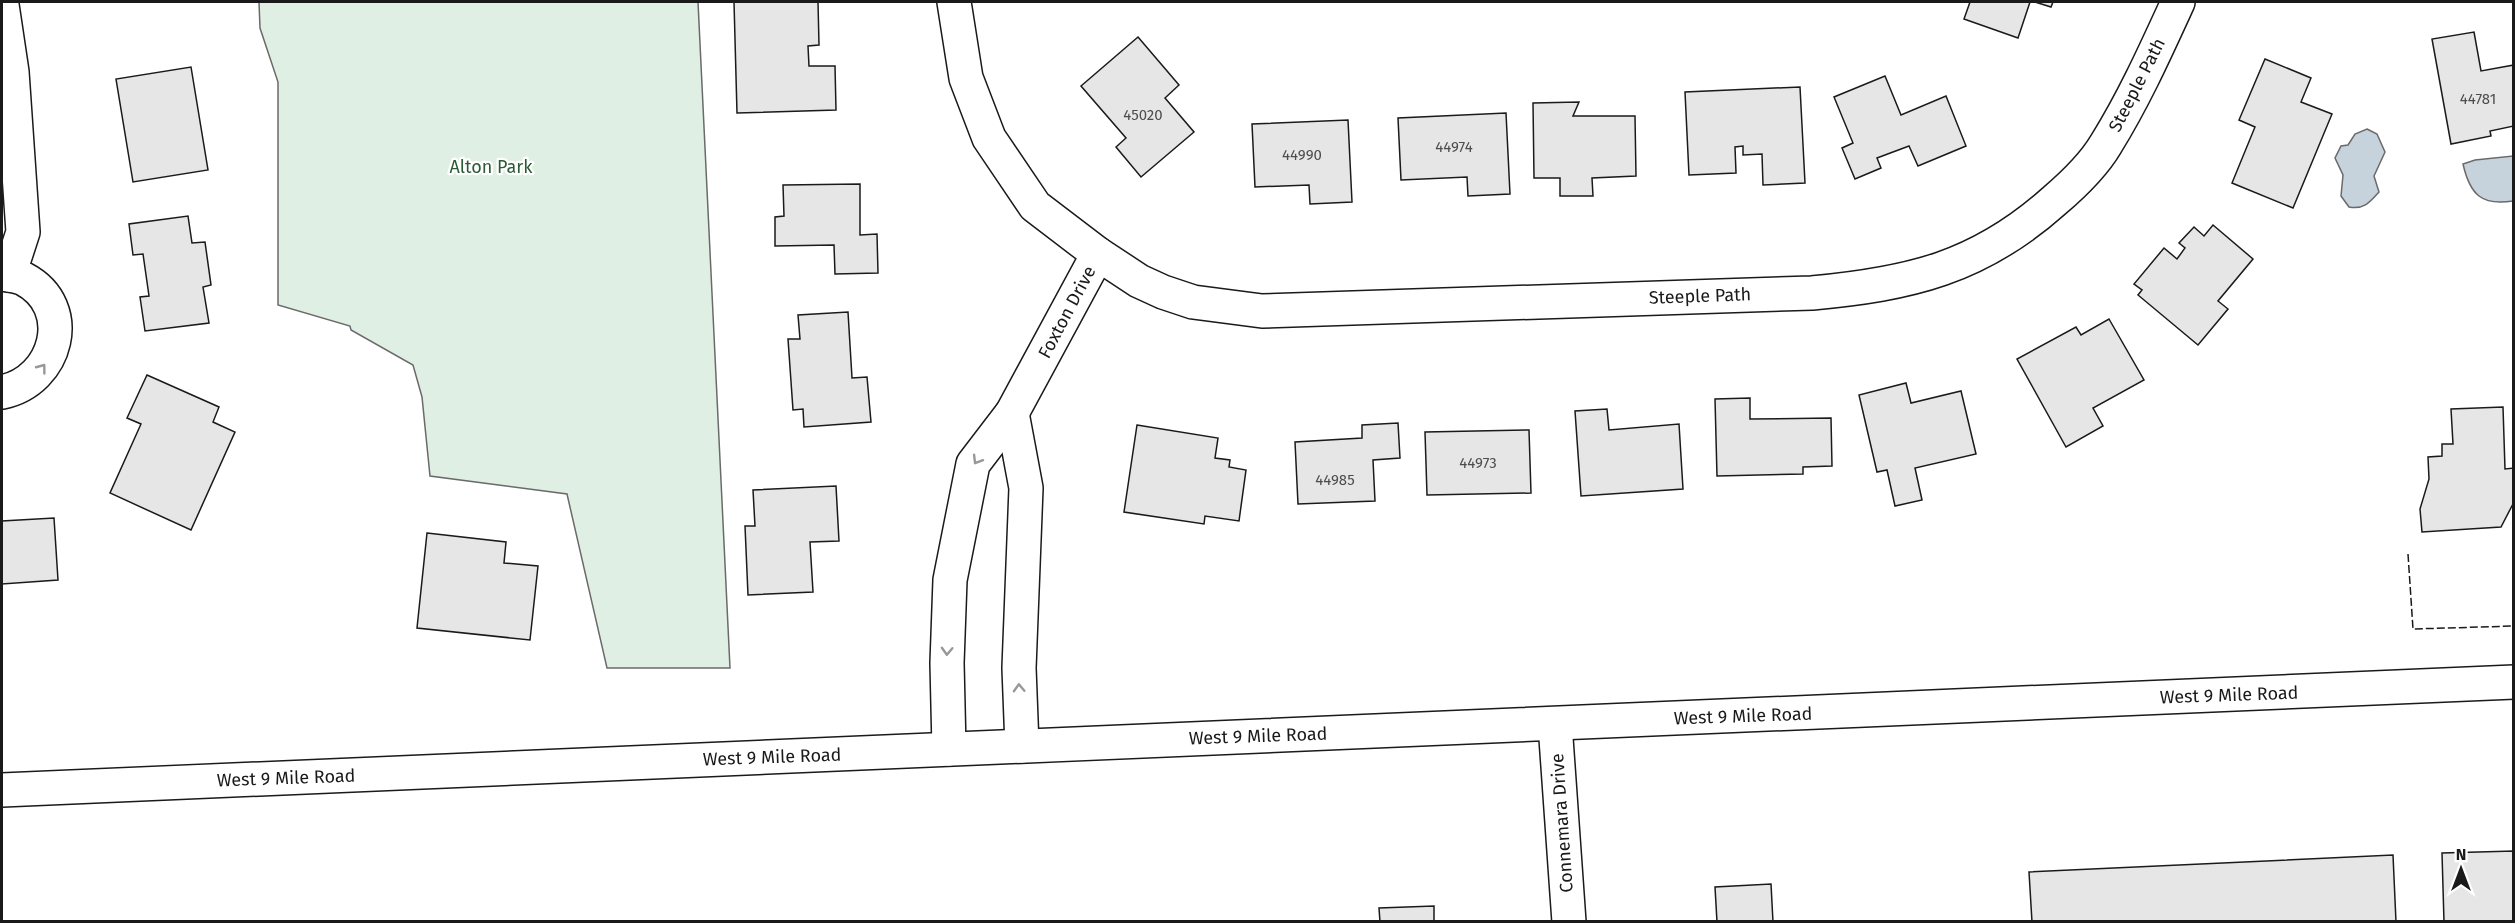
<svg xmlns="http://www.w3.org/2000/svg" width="2515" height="923" viewBox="0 0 2515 923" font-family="'Fira Sans',sans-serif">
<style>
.green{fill:#e0efe3;stroke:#6a6a6a;stroke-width:1.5}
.water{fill:#c6d2dc;stroke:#6a6a6a;stroke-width:1.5}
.building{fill:#e6e6e6;stroke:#1a1a1a;stroke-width:1.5}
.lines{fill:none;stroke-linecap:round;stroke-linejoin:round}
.street-casing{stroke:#1a1a1a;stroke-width:36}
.secondary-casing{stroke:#1a1a1a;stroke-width:36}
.street{stroke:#fff;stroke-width:33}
.secondary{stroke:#fff;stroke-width:33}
.fence{stroke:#1a1a1a;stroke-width:1.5;stroke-dasharray:8 3;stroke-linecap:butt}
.oneway{stroke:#989898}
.labels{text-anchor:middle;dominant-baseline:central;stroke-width:4.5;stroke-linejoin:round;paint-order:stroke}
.number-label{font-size:15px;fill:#4d4d4d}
.street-label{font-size:18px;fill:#1a1a1a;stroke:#fff}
.park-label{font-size:18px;fill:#2b5a34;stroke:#fff}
</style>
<rect width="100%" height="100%" fill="#fff"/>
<!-- green -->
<polygon class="green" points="259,2 698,2 730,668 607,668 567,494 430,476 422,397 413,365 351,330 350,326 278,305 278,82 260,28"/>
<!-- water -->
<g class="water">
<path d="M2367,129L2377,134L2385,152L2374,176L2379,192C2370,202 2364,210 2349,207L2341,196L2343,175L2335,158L2341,146L2348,145L2355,134Z"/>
<path d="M2513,156V201C2482,206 2470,195 2463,164L2475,160Z"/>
</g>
<!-- building -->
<g class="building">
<polygon points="734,2 818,2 819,45 808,46 809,66 835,66 836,110 737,113"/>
<polygon points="1970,2 2030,2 2018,38 1964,19"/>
<polygon points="2035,2 2053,2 2051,7"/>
<polygon points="2474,32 2481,71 2514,65 2514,126 2490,131 2491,136 2451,144 2432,39"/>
<polygon points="1138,37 1179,85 1165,98 1194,132 1141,177 1116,147 1126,138 1081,86"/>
<polygon points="2265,59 2311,78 2301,102 2332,114 2293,208 2232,183 2255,127 2239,120"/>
<polygon points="191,67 208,170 133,182 116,79"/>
<polygon points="1885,76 1901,115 1946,96 1966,146 1918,166 1909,146 1877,158 1881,168 1855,179 1842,148 1853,143 1834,97"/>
<polygon points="1800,87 1805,183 1763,185 1762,154 1743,155 1743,146 1735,147 1736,173 1689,175 1685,92"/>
<polygon points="1579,102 1573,116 1635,116 1636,176 1592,178 1593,196 1560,196 1560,178 1534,178 1533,103"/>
<polygon points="1506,113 1510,194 1468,196 1467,177 1401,180 1398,118"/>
<polygon points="1348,120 1352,202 1310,204 1309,185 1255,187 1252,124"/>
<polygon points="860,184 860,235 877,234 878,273 835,274 834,245 775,246 775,217 784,216 783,185"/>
<polygon points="188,216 192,243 205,242 211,285 203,287 209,323 145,331 140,297 149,296 143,254 133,255 129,224"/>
<polygon points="2213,225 2253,259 2218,301 2228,309 2198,345 2138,295 2142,290 2134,284 2164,248 2177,259 2185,248 2179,243 2194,227 2204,236"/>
<polygon points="848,312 852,378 867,377 871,422 804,427 803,409 793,410 788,339 800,339 798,315"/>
<polygon points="2109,319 2144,380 2093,408 2103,426 2066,447 2017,359 2076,327 2081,335"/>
<polygon points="147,375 219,407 213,422 235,432 191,530 110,493 141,424 127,418"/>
<polygon points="1906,383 1911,403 1961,391 1976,454 1915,468 1922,500 1895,506 1887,470 1877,472 1859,395"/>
<polygon points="1750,398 1750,419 1831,418 1832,466 1803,467 1803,474 1717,476 1715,399"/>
<polygon points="2503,407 2505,469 2514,468 2514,502 2501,527 2422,532 2420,509 2429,479 2428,457 2442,456 2442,444 2453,444 2451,409"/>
<polygon points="1607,409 1609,430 1679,424 1683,489 1581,496 1575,411"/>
<polygon points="1398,423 1400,458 1373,460 1375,501 1298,504 1295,442 1362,438 1362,425"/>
<polygon points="1137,425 1218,438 1215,458 1230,460 1229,467 1246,470 1239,521 1205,516 1204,524 1124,512"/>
<polygon points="1529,430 1531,493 1427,495 1425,432"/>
<polygon points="836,486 839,541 810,542 813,592 748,595 745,526 755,526 753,490"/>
<polygon points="54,518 58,580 2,584 2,521"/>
<polygon points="427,533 506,542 504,563 538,566 530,640 417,628"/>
<polygon points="2514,851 2514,922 2444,922 2442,853"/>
<polygon points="2393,855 2396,922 2032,922 2029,872"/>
<polygon points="1771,884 1773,922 1717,922 1715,887"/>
<polygon points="1434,906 1434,922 1380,922 1379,908"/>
</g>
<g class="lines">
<defs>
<g id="street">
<path d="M954,2L966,78L989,138L1035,206L1098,254L1139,281L1163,292L1193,302L1262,311L1812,293C1910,284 1979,268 2054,201C2074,184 2093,166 2106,144C2134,99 2156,50 2178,2"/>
<polyline points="2,5 12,72 23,232 9,275"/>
<path d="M2,274C9,275 18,276 24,279C77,307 57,381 2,392"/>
<polyline points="1012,413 1026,488 1019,668 1022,746"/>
<polyline points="1555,724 1569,922"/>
<polyline points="949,749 947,663 950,580 973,464 1012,413 1098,254"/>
</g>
<polyline id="secondary" points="2,790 2514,682"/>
</defs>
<!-- street casing -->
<use href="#street" class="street-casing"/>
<!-- secondary casing -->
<use href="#secondary" class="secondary-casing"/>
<!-- street -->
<use href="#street" class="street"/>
<!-- secondary -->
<use href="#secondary" class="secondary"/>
<!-- fence -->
<polyline class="fence" points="2408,554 2413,629 2514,626"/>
</g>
<!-- one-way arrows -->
<defs><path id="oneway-chevron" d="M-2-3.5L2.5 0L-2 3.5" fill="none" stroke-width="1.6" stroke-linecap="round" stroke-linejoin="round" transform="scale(1.5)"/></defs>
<g class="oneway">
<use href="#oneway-chevron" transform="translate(42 368) rotate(-53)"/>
<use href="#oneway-chevron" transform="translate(977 460) rotate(121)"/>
<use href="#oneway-chevron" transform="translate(947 651) rotate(92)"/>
<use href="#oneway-chevron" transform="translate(1019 688) rotate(-92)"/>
</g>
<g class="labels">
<!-- number labels -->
<g class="number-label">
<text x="2478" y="99">44781</text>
<text x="1143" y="115">45020</text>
<text x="1454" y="147">44974</text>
<text x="1302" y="155">44990</text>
<text x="1478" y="463">44973</text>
<text x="1335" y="480">44985</text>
</g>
<!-- street labels -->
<g class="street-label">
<text transform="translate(2137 85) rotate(-63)">Steeple Path</text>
<text transform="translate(1700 296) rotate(-2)">Steeple Path</text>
<text transform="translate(1067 312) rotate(-62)">Foxton Drive</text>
<text transform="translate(2229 695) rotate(-2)">West 9 Mile Road</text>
<text transform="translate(1743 716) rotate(-2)">West 9 Mile Road</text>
<text transform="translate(1258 736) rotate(-2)">West 9 Mile Road</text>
<text transform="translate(772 757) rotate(-2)">West 9 Mile Road</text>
<text transform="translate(286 778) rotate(-2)">West 9 Mile Road</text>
<text transform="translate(1562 823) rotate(-94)">Connemara Drive</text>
</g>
<!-- park labels -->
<g class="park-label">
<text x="491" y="167">Alton Park</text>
</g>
</g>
<!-- border -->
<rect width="2515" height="923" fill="none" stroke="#1a1a1a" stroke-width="6"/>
<!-- north arrow -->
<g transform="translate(2461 869)" stroke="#ffffff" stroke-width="4.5" paint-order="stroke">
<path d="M0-4.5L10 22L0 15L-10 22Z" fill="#1a1a1a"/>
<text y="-9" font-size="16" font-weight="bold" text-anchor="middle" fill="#1a1a1a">N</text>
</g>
</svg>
